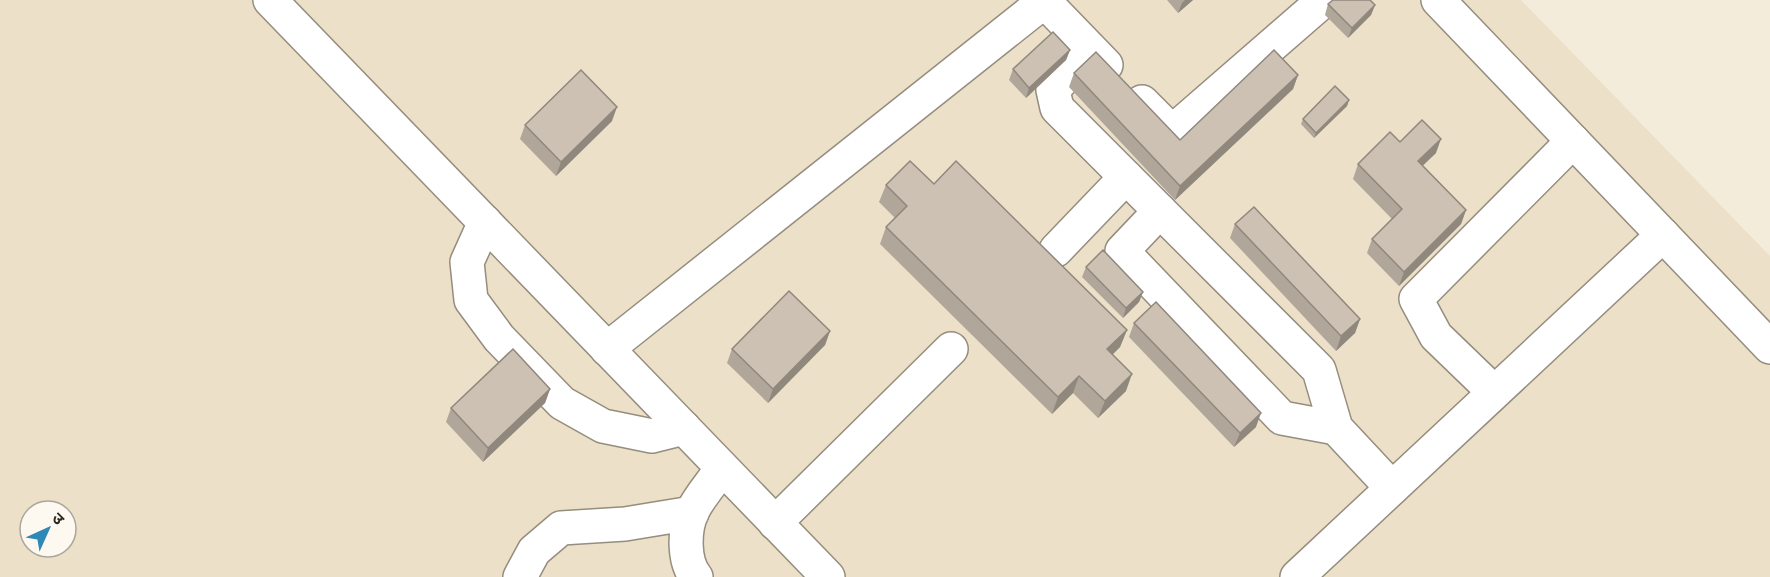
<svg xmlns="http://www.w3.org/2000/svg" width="1770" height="577" viewBox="0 0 1770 577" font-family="'Roboto Serif','Noto Sans Devanagari',serif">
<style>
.built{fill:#ece0c9;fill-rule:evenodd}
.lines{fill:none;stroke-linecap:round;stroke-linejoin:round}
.minor-casing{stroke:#958d7e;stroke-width:36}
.minor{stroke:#fff;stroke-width:33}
.wall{fill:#b0a69a}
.shaded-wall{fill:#90877d}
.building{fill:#cdc1b3;stroke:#90877d;stroke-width:1.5}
</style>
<rect width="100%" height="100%" fill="#f4ecdb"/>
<!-- built -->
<path class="built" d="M0,0H1521L1770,256V577H0ZM30,511H66V547H30Z"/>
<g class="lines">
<defs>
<g id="minor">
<polyline points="270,0 828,577"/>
<polyline points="1043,0 1106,65"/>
<polyline points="1438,0 1770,347"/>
<polyline points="1090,49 1053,90 1057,108 1319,370 1336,428 1392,488"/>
<polyline points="1142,102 1172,132 1324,0"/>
<polyline points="1160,211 1122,251 1282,418 1336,428"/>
<polyline points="485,222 467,262 471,300 499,338 562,403 603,426 652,436 684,428"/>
<polyline points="1056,250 1126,177"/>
<polyline points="607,349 1046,0"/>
<polyline points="1494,392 1436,336 1416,299 1573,141"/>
<polyline points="775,523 951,349"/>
<polyline points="520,577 534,551 561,528 625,524 692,513"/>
<path d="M696,577C683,561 684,530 692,512C699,497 713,482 722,468"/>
<polyline points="1297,577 1663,235"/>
</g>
</defs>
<!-- minor casing -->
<use href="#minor" class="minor-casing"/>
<!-- minor -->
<use href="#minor" class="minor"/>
</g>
<!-- wall -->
<g class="wall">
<polygon points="1167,0 1193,0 1178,13"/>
<polygon points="1328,4 1375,5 1371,15 1348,38 1325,15"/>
<polygon points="1070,50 1066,60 1026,98 1009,80 1013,69"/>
<polygon points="1074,73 1180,140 1298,75 1293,89 1175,200 1069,87"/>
<polygon points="1349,100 1347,106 1314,138 1301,124 1303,119"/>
<polygon points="612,121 556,176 520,139 525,125"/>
<polygon points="1400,142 1436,153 1422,166 1466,210 1461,224 1399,286 1367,253 1372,239 1392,219 1353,179 1358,164"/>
<polygon points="934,184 1127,330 1120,347 1112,355 1126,391 1098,418 1073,393 1052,414 880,244 886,227 895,218 879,202 886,185"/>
<polygon points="1235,224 1360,319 1355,333 1336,351 1230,238"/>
<polygon points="1086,267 1143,292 1139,302 1123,318 1082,277"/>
<polygon points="1134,323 1256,427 1234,447 1129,337"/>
<polygon points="830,331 825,345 768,403 727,363 732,349"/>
<polygon points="550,389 545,403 483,462 446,422 451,408"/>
</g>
<!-- shaded-wall -->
<g class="shaded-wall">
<polygon points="1185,0 1193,0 1178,13 1182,3"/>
<polygon points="1375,5 1371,15 1348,38 1352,28"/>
<polygon points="1070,50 1066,60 1026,98 1029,88"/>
<polygon points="1298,75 1293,89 1175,200 1180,186"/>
<polygon points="1349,100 1347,106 1314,138 1316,133"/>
<polygon points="617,107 612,121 556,176 561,162"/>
<polygon points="1441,139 1436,153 1413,175 1418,161"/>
<polygon points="1466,210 1461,224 1399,286 1404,272"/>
<polygon points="1143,292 1139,302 1123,318 1126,308"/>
<polygon points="1360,319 1355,333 1336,351 1341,336"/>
<polygon points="1127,330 1120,347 1101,366 1107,349"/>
<polygon points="830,331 825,345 768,403 773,389"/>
<polygon points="1132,374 1126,391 1098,418 1105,401"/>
<polygon points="1079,376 1073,393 1052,414 1058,397"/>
<polygon points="550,389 545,403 483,462 488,448"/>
<polygon points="1261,413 1256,427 1234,447 1240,433"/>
</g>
<!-- building -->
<g class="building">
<polygon points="1333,0 1370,0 1375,5 1352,28 1328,4"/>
<polygon points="1053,32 1070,50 1029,88 1013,69"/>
<polygon points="1274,50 1298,75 1180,186 1074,73 1096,52 1180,140"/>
<polygon points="581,70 617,107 561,162 525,125"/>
<polygon points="1335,86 1349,100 1316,133 1303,119"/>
<polygon points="1422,120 1441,139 1418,161 1466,210 1404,272 1372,239 1402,209 1358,164 1390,132 1400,142"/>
<polygon points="910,161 934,184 956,161 1127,330 1107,349 1132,374 1105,401 1079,376 1058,397 886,227 907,206 886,185"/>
<polygon points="1254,207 1360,319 1341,336 1235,224"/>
<polygon points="1103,250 1143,292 1126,308 1086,267"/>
<polygon points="789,291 830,331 773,389 732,349"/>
<polygon points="1156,302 1261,413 1240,433 1134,323"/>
<polygon points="513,349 550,389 488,448 451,408"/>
</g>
<!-- north arrow -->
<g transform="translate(48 529) rotate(45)"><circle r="28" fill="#fef9f0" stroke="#aaa69e" stroke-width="1.5"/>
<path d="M0-4.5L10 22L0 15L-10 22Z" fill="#2f89b7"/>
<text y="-9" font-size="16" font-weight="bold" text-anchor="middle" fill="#2d2a24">उ</text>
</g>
</svg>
